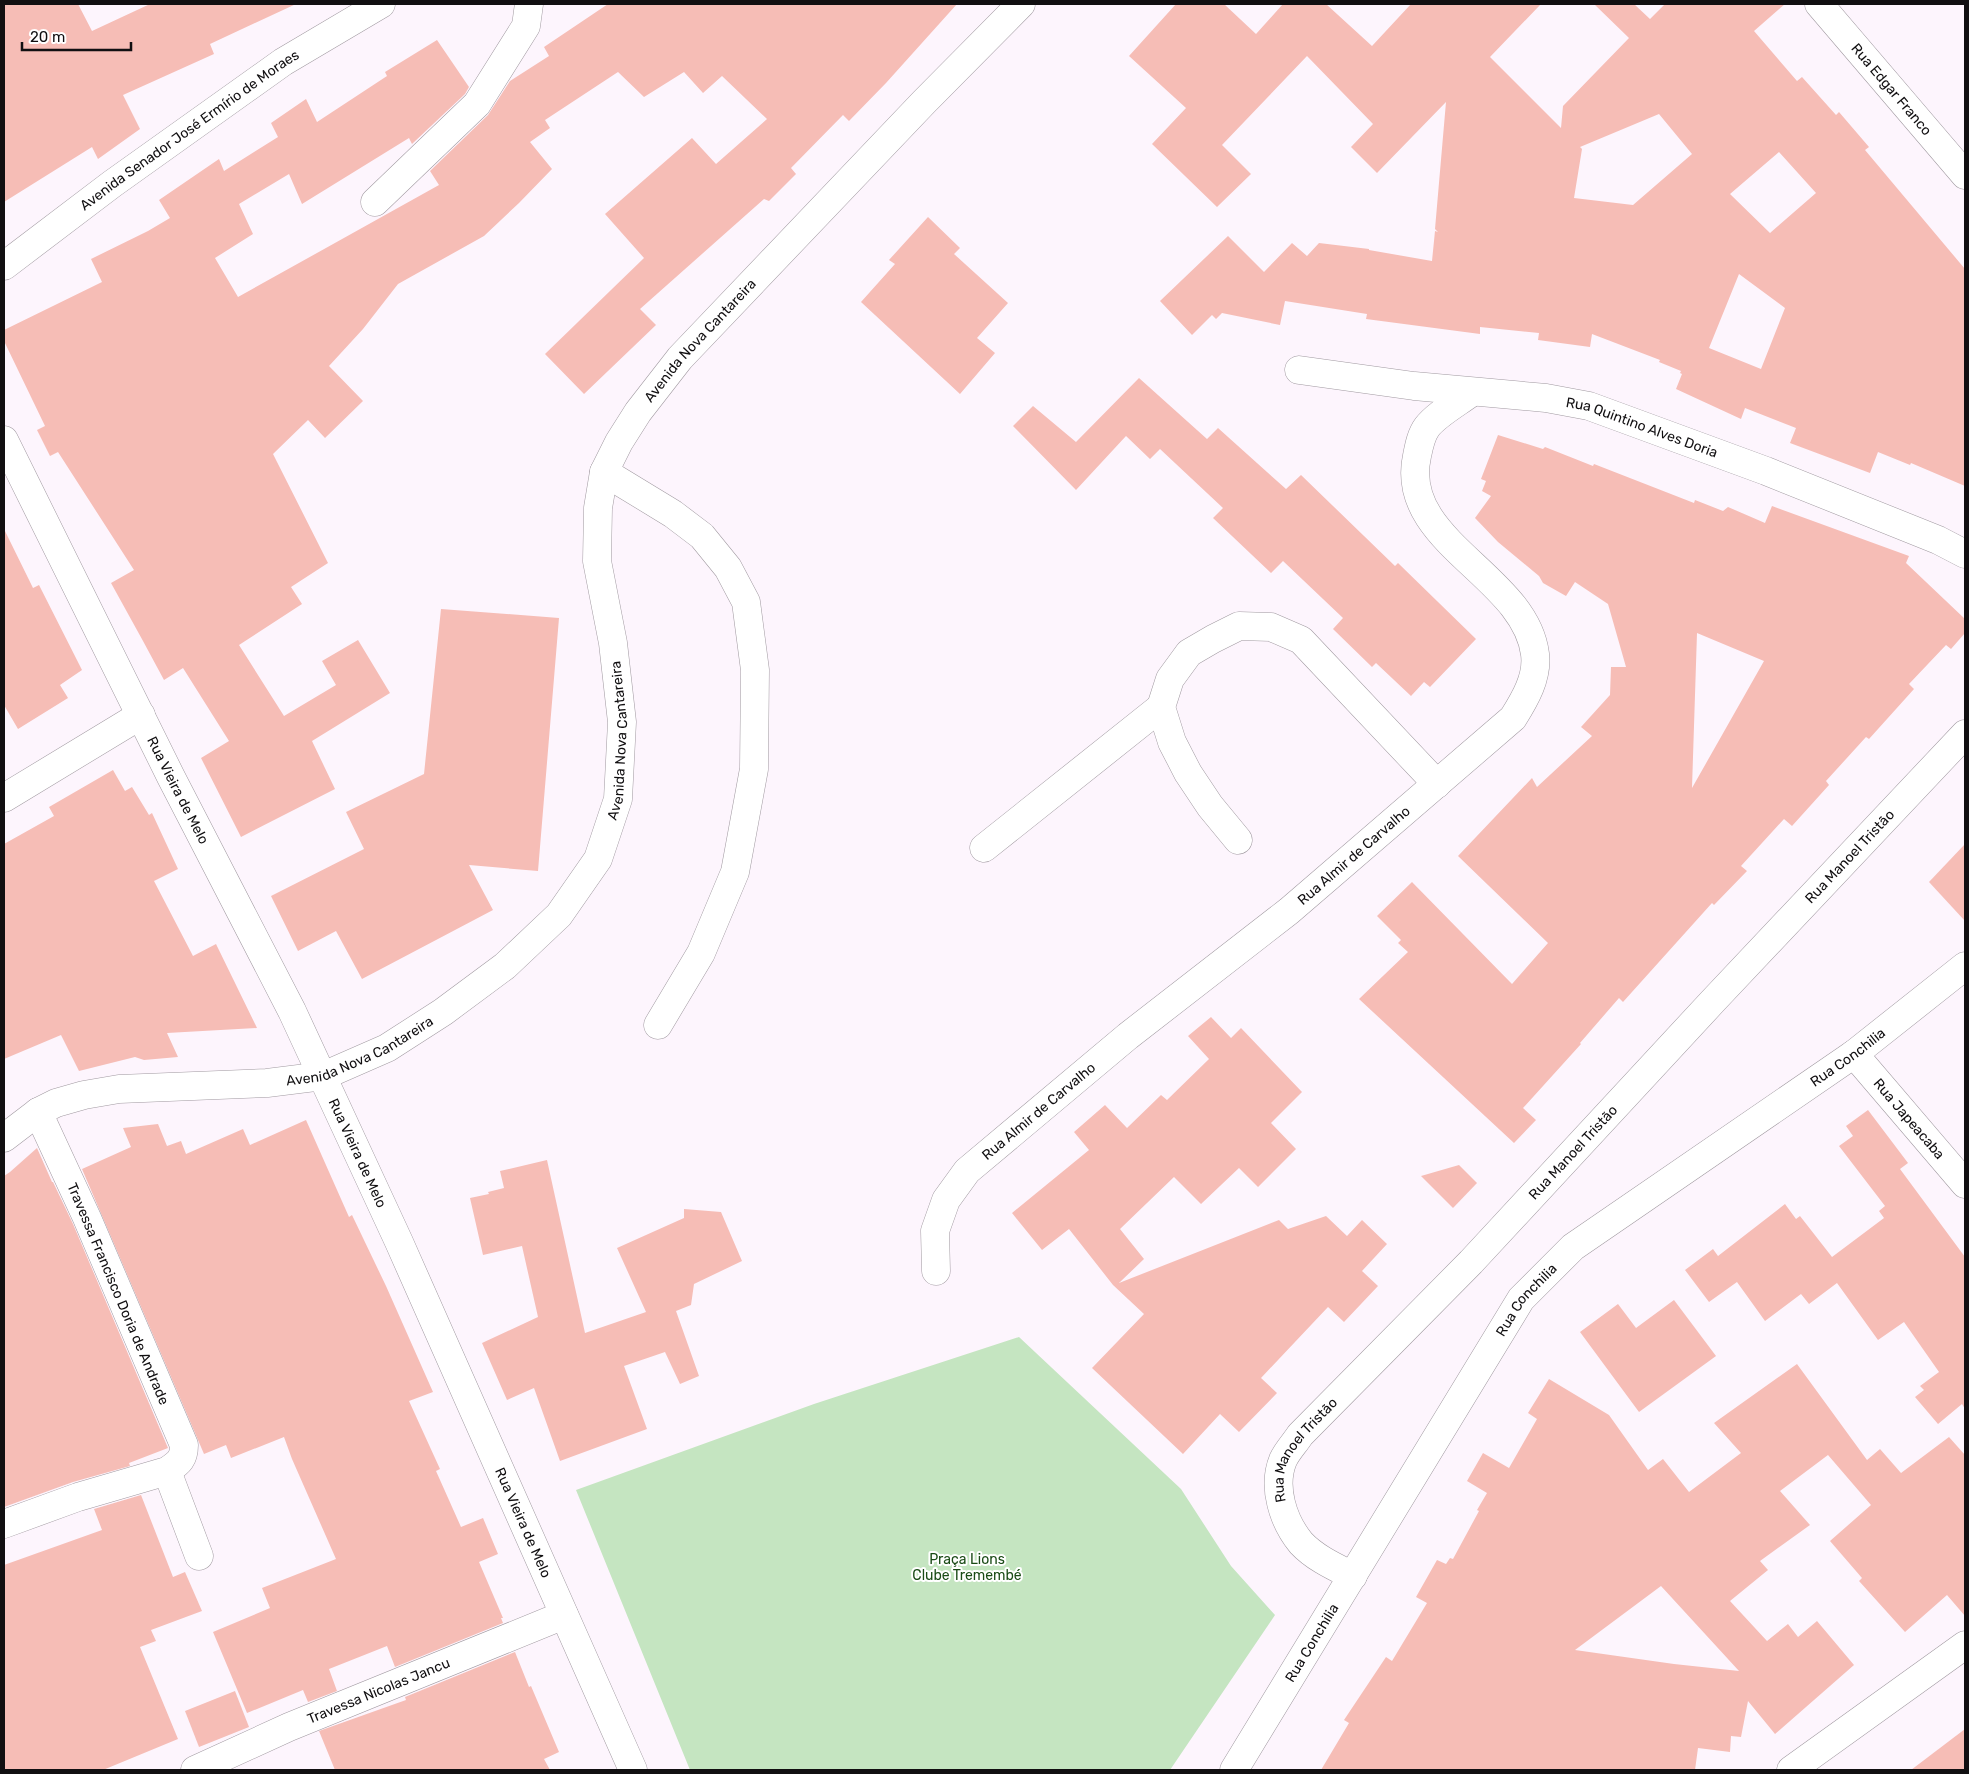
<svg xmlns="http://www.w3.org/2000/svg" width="1969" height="1774" viewBox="0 0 1969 1774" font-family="Rubik,sans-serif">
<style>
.green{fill:#c5e5c1}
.building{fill:#f6bdb6;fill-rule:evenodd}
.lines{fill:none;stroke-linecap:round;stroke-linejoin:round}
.street-casing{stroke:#a19aa1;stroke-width:29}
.secondary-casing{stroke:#a19aa1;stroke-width:29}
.street{stroke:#fff;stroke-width:28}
.secondary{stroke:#fff;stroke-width:28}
.labels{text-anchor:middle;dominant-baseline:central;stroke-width:4;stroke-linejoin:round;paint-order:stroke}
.street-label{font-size:14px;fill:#110f11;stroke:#fff}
.park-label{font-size:14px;fill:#1a4b16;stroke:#fff}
</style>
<rect width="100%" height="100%" fill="#fdf5fd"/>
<!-- green -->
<polygon class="green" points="1019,1337 1181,1489 1231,1566 1275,1615 1170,1770 690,1770 576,1490 814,1404"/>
<!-- building -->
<g class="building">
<polygon points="4,4 78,4 92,31 150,4 296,4 210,44 214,54 123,95 140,129 98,159 92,147 4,202"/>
<polygon points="608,4 957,4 886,83 849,121 843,115 791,168 796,174 769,201 764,199 640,309 656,325 584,394 545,354 644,258 605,214 692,138 716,164 767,119 722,76 703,93 684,72 644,97 618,72 545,120 550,128 530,142 552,169 519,203 484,236 398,284 363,329 329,366 363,401 325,438 308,420 273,454 328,563 291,587 302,604 239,645 284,716 336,685 322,661 358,640 390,693 312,741 335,789 241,837 201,758 229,741 183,668 164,680 143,641 111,583 134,570 58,452 50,456 37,430 45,426 4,341 4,330 102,282 91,259 148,231 170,218 159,200 219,159 224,171 278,137 271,123 306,99 317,122 387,76 385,72 437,40 469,87 465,94 412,144 409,138 302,204 289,174 239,204 253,234 215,258 238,297 439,185 430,171 488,115 510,81 549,56 544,47"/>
<path d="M1176,4H1224L1256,34L1283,4H1326L1372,46L1411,4H1541L1490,57L1561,128L1563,106L1629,38L1594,4H1634L1650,19L1665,4H1785L1754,31L1797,81L1802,77L1836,115L1839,112L1869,147L1865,150L1965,269V486L1911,463L1910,465L1878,452L1870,473L1790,443L1796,428L1745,408L1741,419L1676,389L1682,374L1680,373L1681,371L1659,362L1660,360L1592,334L1590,347L1538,340L1539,333L1480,327V334L1366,319L1367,314L1285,301L1280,325L1222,313L1216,319L1212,315L1192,335L1160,301L1228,236L1264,272L1292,243L1307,256L1319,243L1369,249V250L1432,261L1435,231L1438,232L1435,229L1446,102L1377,173L1351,147L1373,124L1307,56L1222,145L1251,174L1217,207L1152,144L1186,108L1129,56ZM1659,114L1692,154L1633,205L1574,198L1582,149L1580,147ZM1779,152L1816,193L1770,233L1730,194ZM1739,274L1785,308L1761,369L1709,348Z"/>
<polygon points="928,217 960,248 954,254 1008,303 977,338 995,353 960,394 861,302 895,264 889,260"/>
<polygon points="1139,378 1207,439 1218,428 1286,489 1301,475 1395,566 1398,563 1476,639 1430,687 1424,682 1411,696 1376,663 1372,667 1333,629 1343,618 1283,561 1271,573 1213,518 1223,508 1160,449 1150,459 1126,436 1076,490 1013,426 1033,406 1076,442"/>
<path d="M1498,435L1543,449L1545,447L1593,466L1594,464L1694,503L1695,500L1723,511L1728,507L1765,523L1772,506L1909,556L1906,563L1965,619V633L1951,649L1946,645L1909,684L1914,689L1869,739L1866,737L1826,781L1829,785L1792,826L1784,819L1741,866L1747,871L1714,905L1712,903L1623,1002L1619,998L1580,1043L1581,1044L1523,1108L1536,1120L1514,1143L1359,999L1408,952L1398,943L1401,940L1377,916L1412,882L1512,984L1548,943L1458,856L1532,778L1537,787L1592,736L1581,727L1610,695L1611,667H1626L1608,604L1575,582L1566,596L1543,583L1539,576L1498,542L1475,518L1491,496L1482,491L1486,481L1481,479ZM1697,633L1764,661L1692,788Z"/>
<polygon points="4,529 33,588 39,585 82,670 60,685 68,698 18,729 4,705"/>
<polygon points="441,609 559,618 538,871 469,865 493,910 362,979 336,931 298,951 271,896 364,849 346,812 424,774"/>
<polygon points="113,770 125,791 132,787 149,815 152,813 178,869 154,881 193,956 216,944 257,1028 167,1033 178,1057 144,1060 135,1057 79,1071 61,1035 4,1059 4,844 54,816 49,807"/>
<polygon points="1965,844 1965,921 1929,882"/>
<polygon points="1211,1017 1231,1038 1241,1028 1302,1092 1271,1123 1296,1149 1258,1187 1239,1168 1201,1204 1174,1177 1120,1229 1144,1259 1119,1283 1279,1220 1288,1229 1326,1216 1347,1236 1362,1220 1387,1244 1362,1271 1378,1286 1344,1322 1328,1307 1261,1378 1277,1393 1239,1432 1220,1414 1183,1454 1092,1368 1144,1314 1113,1285 1069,1229 1042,1250 1012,1213 1089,1150 1074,1132 1105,1105 1127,1128 1161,1095 1167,1100 1209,1059 1188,1036"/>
<polygon points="1868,1110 1908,1163 1900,1169 1965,1257 1965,1409 1962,1404 1938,1424 1915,1397 1924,1390 1920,1386 1939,1372 1904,1322 1878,1340 1837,1283 1809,1304 1801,1294 1765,1321 1737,1282 1709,1302 1685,1270 1713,1249 1718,1256 1785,1204 1796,1219 1800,1216 1832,1257 1884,1218 1879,1211 1885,1206 1839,1146 1853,1136 1846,1126"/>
<polygon points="306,1120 349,1217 352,1215 386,1286 433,1392 409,1401 440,1469 436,1471 461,1527 483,1518 498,1554 479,1562 503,1618 501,1618 503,1623 395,1667 387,1646 329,1669 337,1691 308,1702 303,1690 247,1713 213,1632 270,1608 262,1588 336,1559 292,1459 284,1437 231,1458 226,1445 204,1454 82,1169 131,1147 123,1128 158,1124 167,1146 181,1141 186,1154 243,1129 250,1145"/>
<polygon points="37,1148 52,1182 53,1182 73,1224 168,1448 129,1463 130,1466 73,1482 4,1507 4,1176 10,1172"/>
<polygon points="547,1160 585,1333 646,1312 617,1248 684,1218 684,1209 721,1212 742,1261 694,1284 691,1305 676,1311 699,1376 680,1384 665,1352 624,1366 647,1429 560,1461 534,1388 507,1400 482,1343 538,1317 522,1246 483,1255 470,1198 489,1194 488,1192 504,1188 500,1171"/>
<polygon points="1459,1165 1477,1183 1453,1208 1421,1176"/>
<polygon points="1674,1300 1716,1356 1639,1412 1580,1332 1618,1304 1636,1328"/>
<path d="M1797,1364L1867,1460L1880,1449L1901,1473L1949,1437L1965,1455V1616L1947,1595L1905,1632L1859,1581L1862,1578L1830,1541L1871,1505L1828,1455L1780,1491L1810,1525L1760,1561L1768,1570L1730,1601L1767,1641L1788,1624L1798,1637L1817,1621L1854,1665L1775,1734L1748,1701L1741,1737L1731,1736L1730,1752L1698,1748L1695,1770H1321L1349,1723L1344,1720L1386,1657L1392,1661L1427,1603L1416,1597L1437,1560L1446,1564L1450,1558L1453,1559L1479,1511L1477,1510L1487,1493L1467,1481L1483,1453L1509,1468L1537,1419L1528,1413L1549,1379L1609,1415L1648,1470L1663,1459L1689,1492L1741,1453L1714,1423ZM1661,1586L1739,1671L1674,1664L1575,1650Z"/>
<polygon points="141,1495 173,1577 185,1572 202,1611 151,1630 156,1641 140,1647 178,1739 103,1770 4,1770 4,1565 102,1530 94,1509"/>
<polygon points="515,1652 529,1687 531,1686 559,1752 544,1759 550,1770 335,1770 319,1731 406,1700 405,1697"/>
<polygon points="235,1691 249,1727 199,1747 185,1711"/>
<polygon points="1965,1729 1965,1770 1911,1770"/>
</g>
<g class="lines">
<defs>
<g id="street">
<path id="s1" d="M1819,4L1965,175"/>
<polyline points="375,202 477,104 526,26 529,4"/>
<path id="s2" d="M1299,370L1414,386L1546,398L1589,406L1766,471L1938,540L1965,554"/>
<path id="s3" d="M4,440L171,777L292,1011L399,1242L633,1770"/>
<polyline points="604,472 673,514 702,536 728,568 746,602 755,670 754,769 735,872 701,953 658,1025"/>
<polyline points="4,798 141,715"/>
<polyline points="1238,840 1210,806 1188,773 1172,742 1161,707 1170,679 1189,653 1213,639 1239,626 1271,627 1301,640 1437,784"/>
<polyline points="984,848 1161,707"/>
<path id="s4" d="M1854,1054L1965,1184"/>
<path id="s5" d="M4,1138L38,1112L56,1103L84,1095L119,1089L267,1083L323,1076L387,1048L443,1012L505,966L559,915L598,859L618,799L622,722L613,643L597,561L598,508L604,472L619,442L638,412L680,358L924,102L1021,4"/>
<path id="s6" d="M936,1271L935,1231L946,1200L967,1171L1128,1036L1289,911L1513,718C1525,699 1538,677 1535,654C1525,575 1398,542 1417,456C1419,446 1421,435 1427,427C1437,414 1459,402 1472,392"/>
<polyline points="167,1471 199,1556"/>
<path d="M4,1524L78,1497L167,1471C178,1463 184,1460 184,1445L87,1218L38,1112"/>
<path id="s7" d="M1353,1576C1335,1567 1315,1558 1301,1543C1283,1521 1272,1487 1283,1460C1287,1451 1295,1443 1300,1435L1471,1262L1712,1002L1965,734"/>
<path id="s8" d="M195,1770L289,1727L564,1615"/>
<path id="s9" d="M1234,1770L1521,1299L1573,1247L1854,1054L1965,966"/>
<polyline points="1791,1770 1965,1645"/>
</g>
<g id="secondary">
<path id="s10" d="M4,266L112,184L283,62L381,4"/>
</g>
</defs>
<!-- street casing -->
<use href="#street" class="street-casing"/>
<!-- secondary casing -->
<use href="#secondary" class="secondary-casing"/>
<!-- street -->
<use href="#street" class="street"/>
<!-- secondary -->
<use href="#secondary" class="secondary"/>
</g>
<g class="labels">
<!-- street labels -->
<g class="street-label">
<text stroke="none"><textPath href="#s1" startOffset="112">Rua Edgar Franco</textPath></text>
<text stroke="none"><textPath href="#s10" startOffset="230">Avenida Senador José Ermírio de Moraes</textPath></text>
<text stroke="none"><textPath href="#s5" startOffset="1245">Avenida Nova Cantareira</textPath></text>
<text stroke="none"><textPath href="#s2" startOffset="349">Rua Quintino Alves Doria</textPath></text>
<text stroke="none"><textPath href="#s5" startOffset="810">Avenida Nova Cantareira</textPath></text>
<text stroke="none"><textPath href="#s3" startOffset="391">Rua Vieira de Melo</textPath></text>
<text stroke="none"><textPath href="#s6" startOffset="608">Rua Almir de Carvalho</textPath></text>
<text stroke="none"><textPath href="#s7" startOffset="979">Rua Manoel Tristão</textPath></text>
<text stroke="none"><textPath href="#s5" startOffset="375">Avenida Nova Cantareira</textPath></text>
<text stroke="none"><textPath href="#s9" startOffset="959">Rua Conchilia</textPath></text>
<text stroke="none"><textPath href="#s6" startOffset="202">Rua Almir de Carvalho</textPath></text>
<text stroke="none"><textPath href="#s4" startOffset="85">Rua Japeacaba</textPath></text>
<text stroke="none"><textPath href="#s7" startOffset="574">Rua Manoel Tristão</textPath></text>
<text stroke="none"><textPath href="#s3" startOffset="796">Rua Vieira de Melo</textPath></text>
<text transform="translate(118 1294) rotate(67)">Travessa Francisco Doria de Andrade</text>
<text stroke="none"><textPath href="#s9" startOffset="554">Rua Conchilia</textPath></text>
<text stroke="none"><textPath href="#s7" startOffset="169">Rua Manoel Tristão</textPath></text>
<text stroke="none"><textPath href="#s3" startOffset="1201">Rua Vieira de Melo</textPath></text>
<text stroke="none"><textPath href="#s9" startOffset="149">Rua Conchilia</textPath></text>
<text stroke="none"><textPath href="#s8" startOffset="200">Travessa Nicolas Jancu</textPath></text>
</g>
<!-- park labels -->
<g class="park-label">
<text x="967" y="1559">Praça Lions<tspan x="967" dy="16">Clube Tremembé</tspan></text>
</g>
</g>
<!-- border -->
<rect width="1969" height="1774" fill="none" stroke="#110f11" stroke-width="10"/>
<!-- scale -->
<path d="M22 42v8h109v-8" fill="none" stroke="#110f11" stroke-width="2.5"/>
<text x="30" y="42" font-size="15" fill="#110f11" stroke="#ffffff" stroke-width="4" paint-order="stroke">20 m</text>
</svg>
